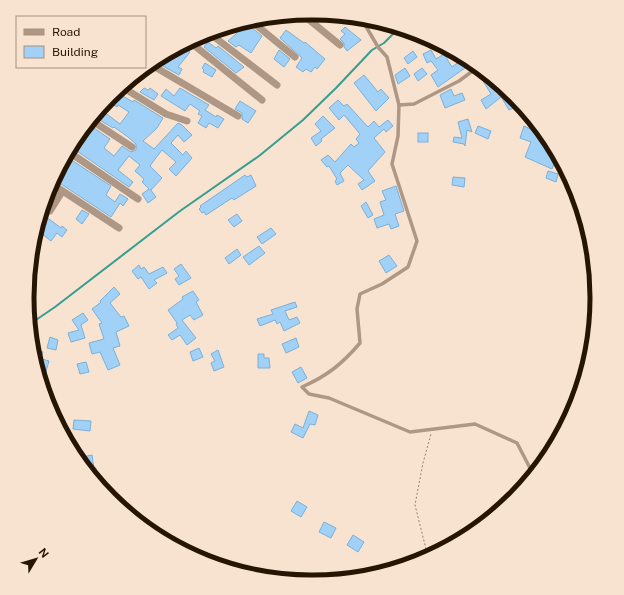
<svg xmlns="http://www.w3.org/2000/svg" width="624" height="595" viewBox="0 0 624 595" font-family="'Public Sans',sans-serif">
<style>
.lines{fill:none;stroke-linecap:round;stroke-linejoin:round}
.stream{stroke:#369e90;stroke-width:2}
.building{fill:#a1d1f7;stroke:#7ab0d9}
.path{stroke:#94816f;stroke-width:1;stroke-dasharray:2 2;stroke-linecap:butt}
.lane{stroke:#ae9885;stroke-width:3.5}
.street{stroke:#ae9885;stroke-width:7}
.rim{fill:none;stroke:#271504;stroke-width:5}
</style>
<rect width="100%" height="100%" fill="#f8e3d1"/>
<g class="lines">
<!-- stream -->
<polyline class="stream" points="30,324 55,307 180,211 259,156 303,120 336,88 372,50 384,43 399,28"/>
</g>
<!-- building -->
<g class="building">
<polygon points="245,22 262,36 251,53 239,45 236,47 228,41 237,33 234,31 240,24"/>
<polygon points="345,27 361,40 347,51 344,47 344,43 340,39 345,34 341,31"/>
<polygon points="286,30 304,43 305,42 325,59 317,69 315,67 311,72 306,69 303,72 296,67 302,58 280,38"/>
<polygon points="208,42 216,48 218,46 244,67 236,73 204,47"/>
<polygon points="186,44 188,47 186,49 190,52 178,67 182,69 179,75 154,61 166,55 172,59 173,56 175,58 181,51 178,48"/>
<polygon points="279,50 290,59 284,67 274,59"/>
<polygon points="431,50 436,59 444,54 452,67 464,58 472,63 438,87 431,75 438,70 431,61 427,63 423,54"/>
<polygon points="413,51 417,57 408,64 404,58"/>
<polygon points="205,63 216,70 212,77 203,72 204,70 202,68"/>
<polygon points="405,68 410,76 398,84 395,75"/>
<polygon points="422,68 427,74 418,81 414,74"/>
<polygon points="480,69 513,96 511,98 516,107 509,110 501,97 486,109 481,100 491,94 477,71"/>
<polygon points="364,75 378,92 381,89 389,98 376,111 354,83"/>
<polygon points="144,88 148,90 150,88 158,94 154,100 140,92"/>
<polygon points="180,88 209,105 205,110 216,117 217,115 224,119 218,128 209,123 206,128 198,123 202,116 198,114 200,111 190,104 185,111 161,96 166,89 174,96"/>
<polygon points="451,89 454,96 462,93 465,100 445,108 440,95"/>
<polygon points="116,92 133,102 134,100 163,118 157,128 143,141 154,149 178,123 182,125 192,135 184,142 178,135 171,143 183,155 186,151 192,158 176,176 169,169 176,162 162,150 152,163 150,166 162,178 151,190 150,189 156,197 148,203 142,194 149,189 142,182 144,179 135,171 140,165 129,156 118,170 133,182 129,187 74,149 94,128 110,139 104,148 114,156 122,146 131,152 136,150 136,144 128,137 114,127 113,128 98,119 104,112 120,124 129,112 118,105 117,107 114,105 111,108 105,104"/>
<polygon points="338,100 344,106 347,104 368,127 374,121 379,127 388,120 393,126 386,132 384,129 374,138 385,152 368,171 375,181 362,190 358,184 364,180 348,165 340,173 344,181 337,185 335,181 337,179 329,166 327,167 321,160 328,155 335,162 351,144 354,147 359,143 356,139 360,134 344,115 339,120 329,108"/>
<polygon points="240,101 256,111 248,123 242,119 242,113 235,109"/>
<polygon points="323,116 335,128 321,139 322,141 316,146 311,138 321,131 315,124"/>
<polygon points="468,119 472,132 467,130 465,146 464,144 453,142 454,137 462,138 458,122"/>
<polygon points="478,126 491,131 488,139 475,133"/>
<polygon points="524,126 535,131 536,128 541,131 549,140 557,156 552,169 525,157 531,142 520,138"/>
<rect x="418" y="133" width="10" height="9"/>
<polygon points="70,159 111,186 106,195 115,202 120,194 128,199 123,206 120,203 111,217 55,180 59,176 57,174 59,169 62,171"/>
<polygon points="548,171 558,174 556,182 546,178"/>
<polygon points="245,175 247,177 251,175 256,186 234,200 232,198 206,215 204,212 202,213 199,209 201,207 200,206"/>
<polygon points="453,177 465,178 464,187 452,185"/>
<polygon points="396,186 404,211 395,214 399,226 391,229 389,224 377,228 374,219 384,215 380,202 386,200 382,191"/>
<polygon points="366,202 373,215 368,218 361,206"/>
<polygon points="82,210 89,214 82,224 76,219"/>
<polygon points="237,214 242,221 234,227 228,220"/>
<polygon points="45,216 61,228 62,226 67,230 62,237 57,233 51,241 37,230"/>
<polygon points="271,228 276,234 262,244 257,237"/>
<polygon points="259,246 265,253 249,265 243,257"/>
<polygon points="237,249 241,255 229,264 225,258"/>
<polygon points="389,255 397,266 386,273 379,261"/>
<polygon points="181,264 191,278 179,285 175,279 179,276 174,269"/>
<polygon points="139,265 141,269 144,267 149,274 163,267 167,273 154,280 157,283 149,289 141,277 138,279 132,271"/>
<polygon points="114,287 120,294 110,303 121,317 124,316 129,326 116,332 120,346 113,348 120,365 108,370 100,352 92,354 89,343 104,339 99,324 102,323 92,309 101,302 100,301"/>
<polygon points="193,291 199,300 196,302 203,315 194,320 190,315 182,320 196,338 187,345 180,335 172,340 168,335 178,328 176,324 177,323 168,310 183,299 182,297"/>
<polygon points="295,302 297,307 285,311 289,320 297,317 300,323 284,331 280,322 277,324 275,320 260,326 257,319 273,314 271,310"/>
<polygon points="83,313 88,320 81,325 85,338 71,342 68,333 79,330 72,320"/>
<polygon points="50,337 58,340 56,350 47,348"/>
<polygon points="296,338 299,347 286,353 282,344"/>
<polygon points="32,348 43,352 40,361 35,359"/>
<polygon points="199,348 203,357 193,361 190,352"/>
<polygon points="218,350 224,367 214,371 211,363 215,361 211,354"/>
<polygon points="258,354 264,354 264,358 269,358 270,368 258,368"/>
<polygon points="42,359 49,361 44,378 40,377 38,370"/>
<polygon points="86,362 89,372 80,374 77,364"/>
<polygon points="301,367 307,378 298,383 292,372"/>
<polygon points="309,411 318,415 315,425 310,424 303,438 291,432 295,424 303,428"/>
<polygon points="74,420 91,421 90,431 73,429"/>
<polygon points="92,455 94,468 96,468 95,475 91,474 85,468 86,462 82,463 77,458"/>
<polygon points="297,501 307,507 301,517 291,511"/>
<polygon points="324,522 336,528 331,538 319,532"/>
<polygon points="353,535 364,542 358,552 347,545"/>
</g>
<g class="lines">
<!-- path -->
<polyline class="path" points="428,557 415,505 423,463 431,434"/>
<!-- lane -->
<g class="lane">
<polyline points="361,18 378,47 387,57 399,105 414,104 459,81 478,67"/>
<path d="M399,105L398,136L392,164L417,241L408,267L382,284L360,294L357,309L360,343C342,364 327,376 302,387L309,394L329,398L410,432L475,424L517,443L530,468L535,472"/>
</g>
<!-- street -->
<g class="street">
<polyline points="302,14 340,45"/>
<polyline points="250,20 295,57"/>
<polyline points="209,33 277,85"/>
<polyline points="190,42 262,100"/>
<polyline points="150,64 238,116"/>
<polyline points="122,87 166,114 187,121"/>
<polyline points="91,120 132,147"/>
<polyline points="69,152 138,199"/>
<polyline points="52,184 119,228"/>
<polyline points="44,206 50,211 62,192"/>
</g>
</g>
<!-- crop -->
<path d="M0 0H624V595H0ZM311 20H313A277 277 0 0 1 590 297V298A277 277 0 0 1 313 575H311A277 277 0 0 1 34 298V297A277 277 0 0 1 311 20Z" fill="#f8e3d1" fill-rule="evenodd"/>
<path class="rim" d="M311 20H313A277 277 0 0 1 590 297V298A277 277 0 0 1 313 575H311A277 277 0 0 1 34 298V297A277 277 0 0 1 311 20Z"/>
<!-- legend -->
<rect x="16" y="16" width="130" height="52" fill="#f8e3d1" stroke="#a4917f"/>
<rect x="24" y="29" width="20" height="6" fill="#ae9885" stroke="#a4917f"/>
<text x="52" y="36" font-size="12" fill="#271504">Road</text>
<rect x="24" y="46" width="20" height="12" fill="#a1d1f7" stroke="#a4917f"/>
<text x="52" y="56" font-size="12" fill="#271504">Building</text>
<!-- north arrow -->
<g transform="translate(36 559) rotate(52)" stroke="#f8e3d1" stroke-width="3" paint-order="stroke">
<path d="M0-3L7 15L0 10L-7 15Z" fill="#271504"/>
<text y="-6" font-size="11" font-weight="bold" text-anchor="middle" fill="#271504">N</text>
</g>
</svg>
